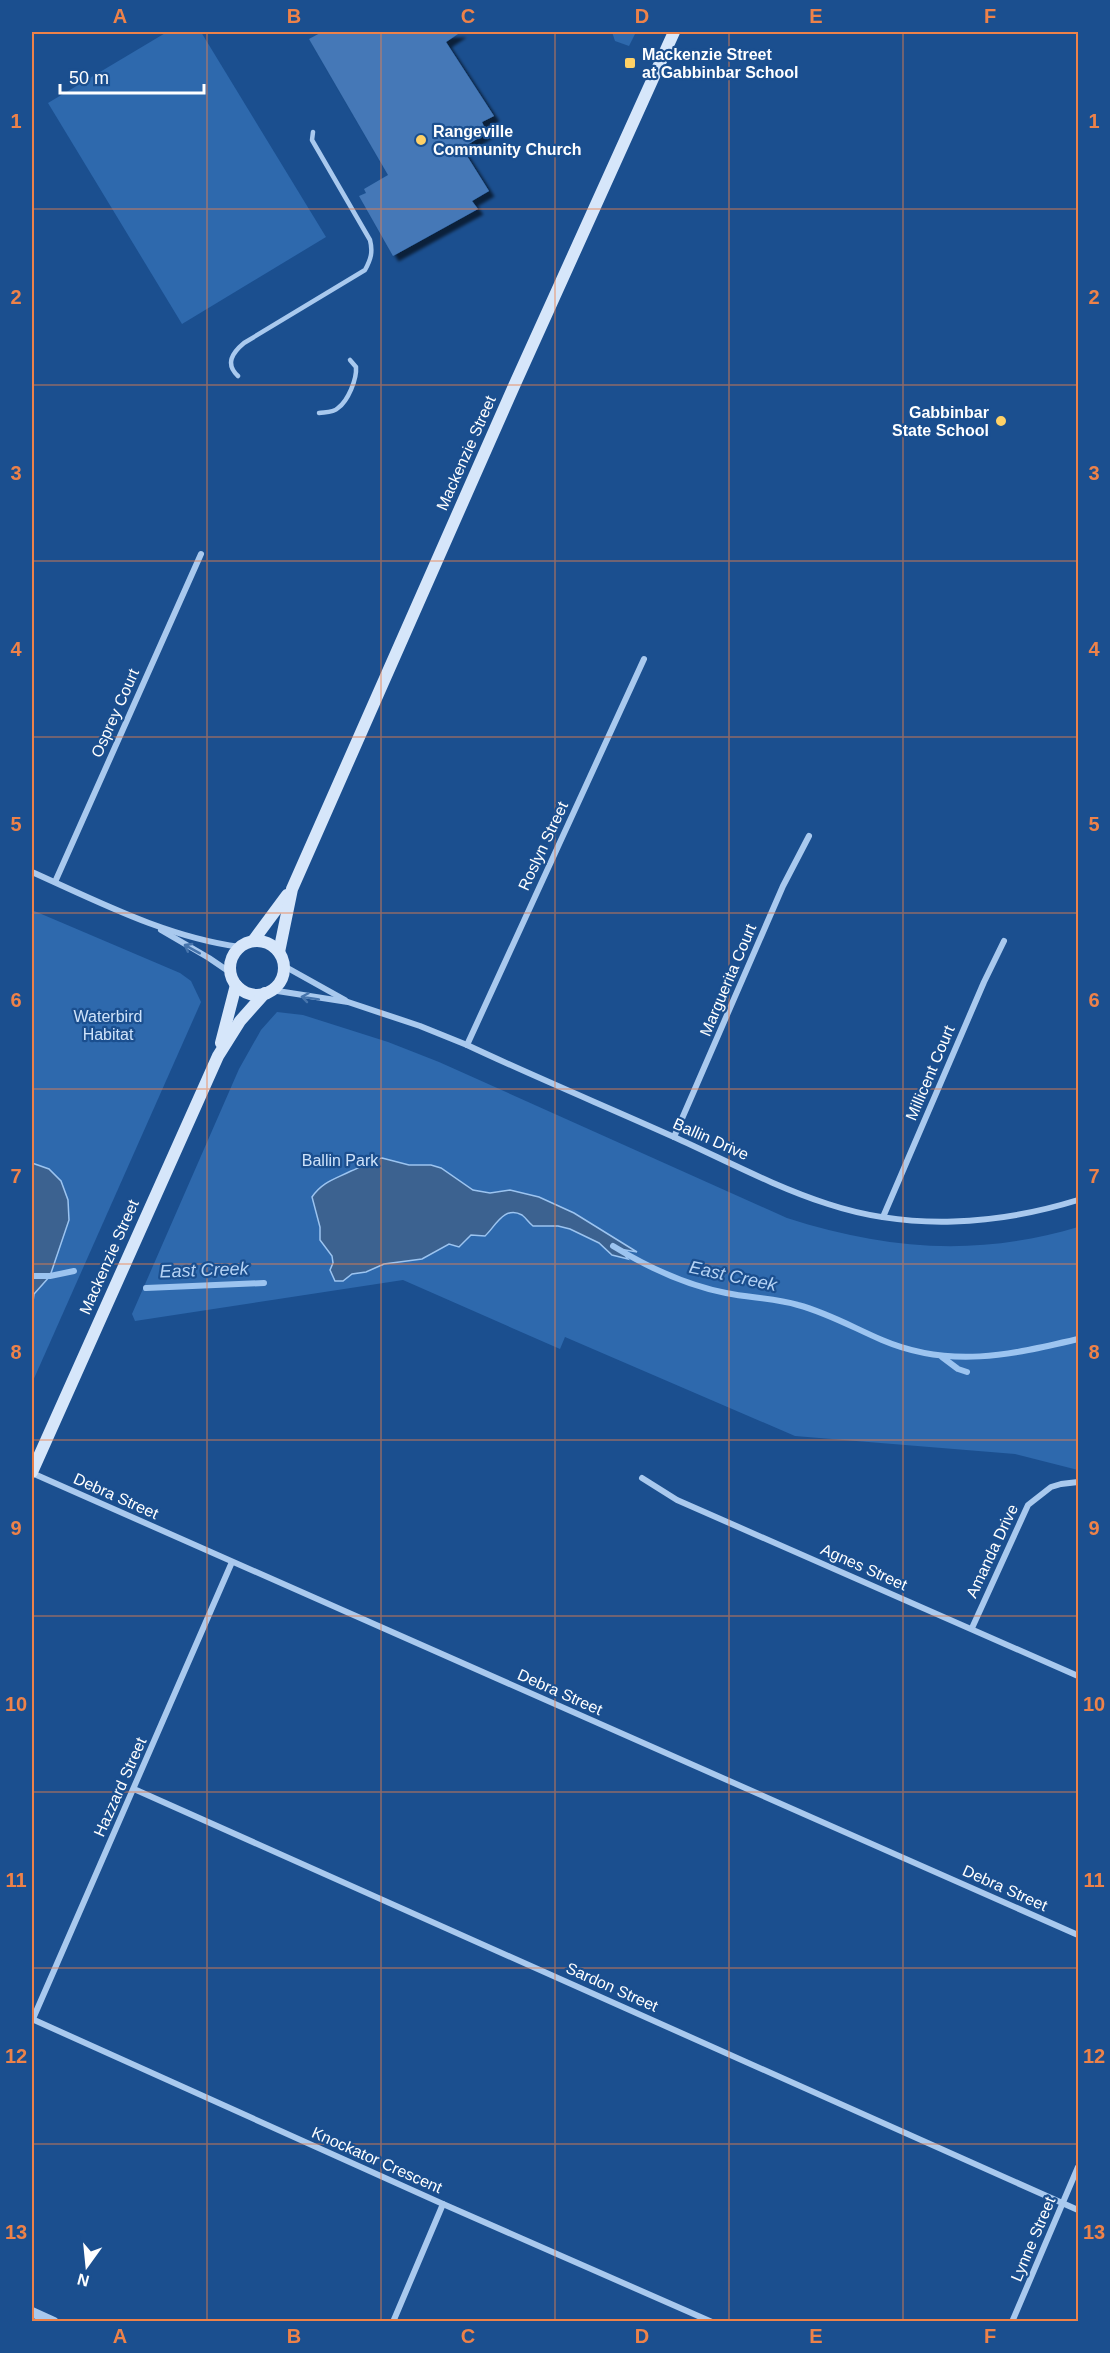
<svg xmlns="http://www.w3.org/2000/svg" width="1110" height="2353" viewBox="0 0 1110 2353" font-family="Arial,sans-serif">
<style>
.green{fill:#2e69ad}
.water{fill:#3c6290;stroke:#9cc4f0;stroke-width:1.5}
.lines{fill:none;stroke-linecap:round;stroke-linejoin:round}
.stream{stroke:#9cc4f0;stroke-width:6}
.building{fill:#4478b7;filter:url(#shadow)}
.service{stroke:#a9c9ee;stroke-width:4.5}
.minor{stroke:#a9c9ee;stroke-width:6}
.tertiary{stroke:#a9c9ee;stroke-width:10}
.secondary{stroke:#d6e6fa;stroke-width:12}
.oneway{stroke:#4674ac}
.grid{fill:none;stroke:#ee8249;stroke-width:1.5;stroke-opacity:0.55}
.poi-dot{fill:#ffd166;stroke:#1b4f8f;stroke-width:2}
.labels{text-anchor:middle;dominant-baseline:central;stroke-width:4.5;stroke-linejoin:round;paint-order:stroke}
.poi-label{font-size:16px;font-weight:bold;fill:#fff;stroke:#1b4f8f;text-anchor:start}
.street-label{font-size:16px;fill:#fff;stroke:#1b4f8f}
.park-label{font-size:16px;fill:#cfe3fa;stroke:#1b4f8f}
.water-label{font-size:18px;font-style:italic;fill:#b5d3f5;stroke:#1b4f8f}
.neatline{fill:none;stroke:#ee8249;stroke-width:2}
.grid-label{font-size:20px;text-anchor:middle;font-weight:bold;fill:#ee8249}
</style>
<defs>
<filter id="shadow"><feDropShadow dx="5.5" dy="5.5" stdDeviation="1.5" flood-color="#0009"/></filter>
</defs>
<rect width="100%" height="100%" fill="#1b4f8f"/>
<!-- green -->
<g class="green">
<polygon points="167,32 201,32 326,237 182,324 48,103"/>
<polygon points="612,32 636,32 629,46 615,41"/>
<polygon points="32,910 180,973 191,981 201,1002 32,1383"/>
<path d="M277,1012L303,1015L388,1042L439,1062L787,1218C887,1250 977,1257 1078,1227V1470L1015,1454L795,1436L565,1337L560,1349L403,1280L135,1321L132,1314L239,1069L261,1030Z"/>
</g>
<!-- water -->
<g class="water">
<path d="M382,1158L409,1165H431L441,1168L473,1190L490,1193L510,1190L539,1197L574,1213L637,1252L620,1249L628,1259L612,1255L599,1243L570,1229L558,1226H533C529,1223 526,1218 522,1215C504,1205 495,1227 485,1236L471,1235L459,1247L449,1244L422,1259L384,1264L366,1272L352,1274L343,1281H335L330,1270L333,1263L332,1256L320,1240V1227L312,1197C322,1182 335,1179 351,1171C362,1167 370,1159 382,1158Z"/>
<polygon points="32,1163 49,1169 61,1181 68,1200 69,1220 50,1276 34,1294 32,1309"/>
</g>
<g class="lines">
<!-- stream -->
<g class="stream">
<path d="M613,1246C649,1268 685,1285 726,1293C750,1298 774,1298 798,1305C828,1313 854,1328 882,1340C950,1369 1010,1355 1078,1339"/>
<polyline points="32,1276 50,1276 74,1271"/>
<polyline points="146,1288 264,1283"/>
<polyline points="942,1357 958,1369 967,1372"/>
</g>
</g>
<!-- building -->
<polygon class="building" points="322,32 461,32 446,42 494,116 482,122 487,133 462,148 489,191 472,201 478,209 393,256 359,196 366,193 364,189 388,175 309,39"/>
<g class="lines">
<!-- service -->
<g class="service">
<path d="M238,376C225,364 232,353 244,343L365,270C371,259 373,252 370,240L312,140L313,132"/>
<path d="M319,413C325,412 333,413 338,408C348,401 357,379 356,367L350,360"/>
</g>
<!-- minor -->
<g class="minor">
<path d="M32,872C99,902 166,937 240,947"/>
<polyline points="55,882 201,554"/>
<polyline points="161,930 209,958 231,973"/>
<polyline points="284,966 345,1000"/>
<path d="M271,990L348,1002L420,1026L467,1045C535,1077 605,1106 674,1137C725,1160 775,1187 828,1204C910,1231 997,1225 1078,1200"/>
<polyline points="467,1045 644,659"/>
<polyline points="674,1137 783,886 809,836"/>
<polyline points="883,1217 984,982 1004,941"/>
<polyline points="32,1473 1078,1935"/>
<polyline points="642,1478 677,1500 1078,1676"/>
<polyline points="972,1628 1028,1505 1051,1487 1061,1484 1078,1482"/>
<polyline points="134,1789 1078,2210"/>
<polyline points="32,2019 443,2204 712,2322"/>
<polyline points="32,2021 232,1562"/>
<polyline points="393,2322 443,2204"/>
<polyline points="1012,2322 1078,2167"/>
</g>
<!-- tertiary -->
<polyline class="tertiary" points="32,2312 54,2322"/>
<!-- secondary -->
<g class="secondary">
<polyline points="253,941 287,895"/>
<circle cx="257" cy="968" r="27"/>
<polyline points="279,952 292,889 514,386 674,32"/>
<polyline points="221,1043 236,985"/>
<polyline points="32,1472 218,1056 240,1021 265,993"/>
</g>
</g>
<!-- one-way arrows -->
<defs><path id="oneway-shaft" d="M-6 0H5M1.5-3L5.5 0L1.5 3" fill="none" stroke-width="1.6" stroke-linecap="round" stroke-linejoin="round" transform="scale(1.5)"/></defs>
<g class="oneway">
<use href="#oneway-shaft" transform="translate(192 949) rotate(-151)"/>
<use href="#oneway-shaft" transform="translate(310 998) rotate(-171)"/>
</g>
<!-- grid -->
<path class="grid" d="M207,32V2322M381,32V2322M555,32V2322M729,32V2322M903,32V2322M32,209H1078M32,385H1078M32,561H1078M32,737H1078M32,913H1078M32,1089H1078M32,1264H1078M32,1440H1078M32,1616H1078M32,1792H1078M32,1968H1078M32,2144H1078"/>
<!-- markers -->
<g class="poi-dot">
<rect x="624" y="57" width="12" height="12" rx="3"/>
<circle cx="421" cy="140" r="6"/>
<circle cx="1001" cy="421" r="6"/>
</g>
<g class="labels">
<!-- poi labels -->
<g class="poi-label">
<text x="642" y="54">Mackenzie Street<tspan x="642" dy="18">at Gabbinbar School</tspan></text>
<text x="433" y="131">Rangeville<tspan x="433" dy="18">Community Church</tspan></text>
<text x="989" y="412" text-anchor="end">Gabbinbar<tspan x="989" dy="18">State School</tspan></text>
</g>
<!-- street labels -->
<g class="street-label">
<text transform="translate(466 453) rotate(-66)">Mackenzie Street</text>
<text transform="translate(115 713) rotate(-66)">Osprey Court</text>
<text transform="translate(543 846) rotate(-65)">Roslyn Street</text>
<text transform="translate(728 980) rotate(-67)">Marguerita Court</text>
<text transform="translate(930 1073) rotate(-67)">Millicent Court</text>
<text transform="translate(711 1139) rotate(24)">Ballin Drive</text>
<text transform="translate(109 1257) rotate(-66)">Mackenzie Street</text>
<text transform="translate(116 1496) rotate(24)">Debra Street</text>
<text transform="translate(992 1551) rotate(-65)">Amanda Drive</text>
<text transform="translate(864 1567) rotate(24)">Agnes Street</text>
<text transform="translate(560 1692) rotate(24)">Debra Street</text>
<text transform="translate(120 1787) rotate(-66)">Hazzard Street</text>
<text transform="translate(1005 1888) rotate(24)">Debra Street</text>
<text transform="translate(612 1987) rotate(24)">Sardon Street</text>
<text transform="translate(377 2160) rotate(24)">Knockator Crescent</text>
<text transform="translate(1033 2239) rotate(-67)">Lynne Street</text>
</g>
<!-- park labels -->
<g class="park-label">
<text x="108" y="1016">Waterbird<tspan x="108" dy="18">Habitat</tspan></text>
<text x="340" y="1160">Ballin Park</text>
</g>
<!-- water labels -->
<g class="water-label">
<text transform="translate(204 1270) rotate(-2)">East Creek</text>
<text transform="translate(733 1276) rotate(12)">East Creek</text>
</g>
</g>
<!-- border -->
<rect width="1110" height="2353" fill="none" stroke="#1b4f8f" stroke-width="66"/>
<!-- north arrow -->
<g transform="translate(87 2266) rotate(195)" stroke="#1b4f8f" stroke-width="4.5" paint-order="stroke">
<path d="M0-4.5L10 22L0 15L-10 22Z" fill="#ffffff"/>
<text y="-9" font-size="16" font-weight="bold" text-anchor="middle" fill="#ffffff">N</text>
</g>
<!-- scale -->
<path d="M60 84v9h144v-9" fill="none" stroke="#ffffff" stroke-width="3"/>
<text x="69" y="84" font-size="18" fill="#ffffff" stroke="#1b4f8f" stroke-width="4.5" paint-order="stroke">50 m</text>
<rect x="33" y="33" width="1044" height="2287" class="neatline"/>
<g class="grid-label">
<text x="120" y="23">A</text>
<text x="294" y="23">B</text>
<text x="468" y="23">C</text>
<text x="642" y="23">D</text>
<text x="816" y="23">E</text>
<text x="990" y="23">F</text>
<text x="16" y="128">1</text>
<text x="1094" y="128">1</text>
<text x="16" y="304">2</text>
<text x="1094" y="304">2</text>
<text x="16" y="480">3</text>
<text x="1094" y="480">3</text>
<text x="16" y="656">4</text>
<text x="1094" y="656">4</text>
<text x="16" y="831">5</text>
<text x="1094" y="831">5</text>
<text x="16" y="1007">6</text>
<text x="1094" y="1007">6</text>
<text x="16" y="1183">7</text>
<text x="1094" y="1183">7</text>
<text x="16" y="1359">8</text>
<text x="1094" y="1359">8</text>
<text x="16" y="1535">9</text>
<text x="1094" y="1535">9</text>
<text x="16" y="1711">10</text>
<text x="1094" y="1711">10</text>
<text x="16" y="1887">11</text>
<text x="1094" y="1887">11</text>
<text x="16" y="2063">12</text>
<text x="1094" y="2063">12</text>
<text x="16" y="2239">13</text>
<text x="1094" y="2239">13</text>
<text x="120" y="2343">A</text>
<text x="294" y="2343">B</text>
<text x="468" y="2343">C</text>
<text x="642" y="2343">D</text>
<text x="816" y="2343">E</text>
<text x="990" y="2343">F</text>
</g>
</svg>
